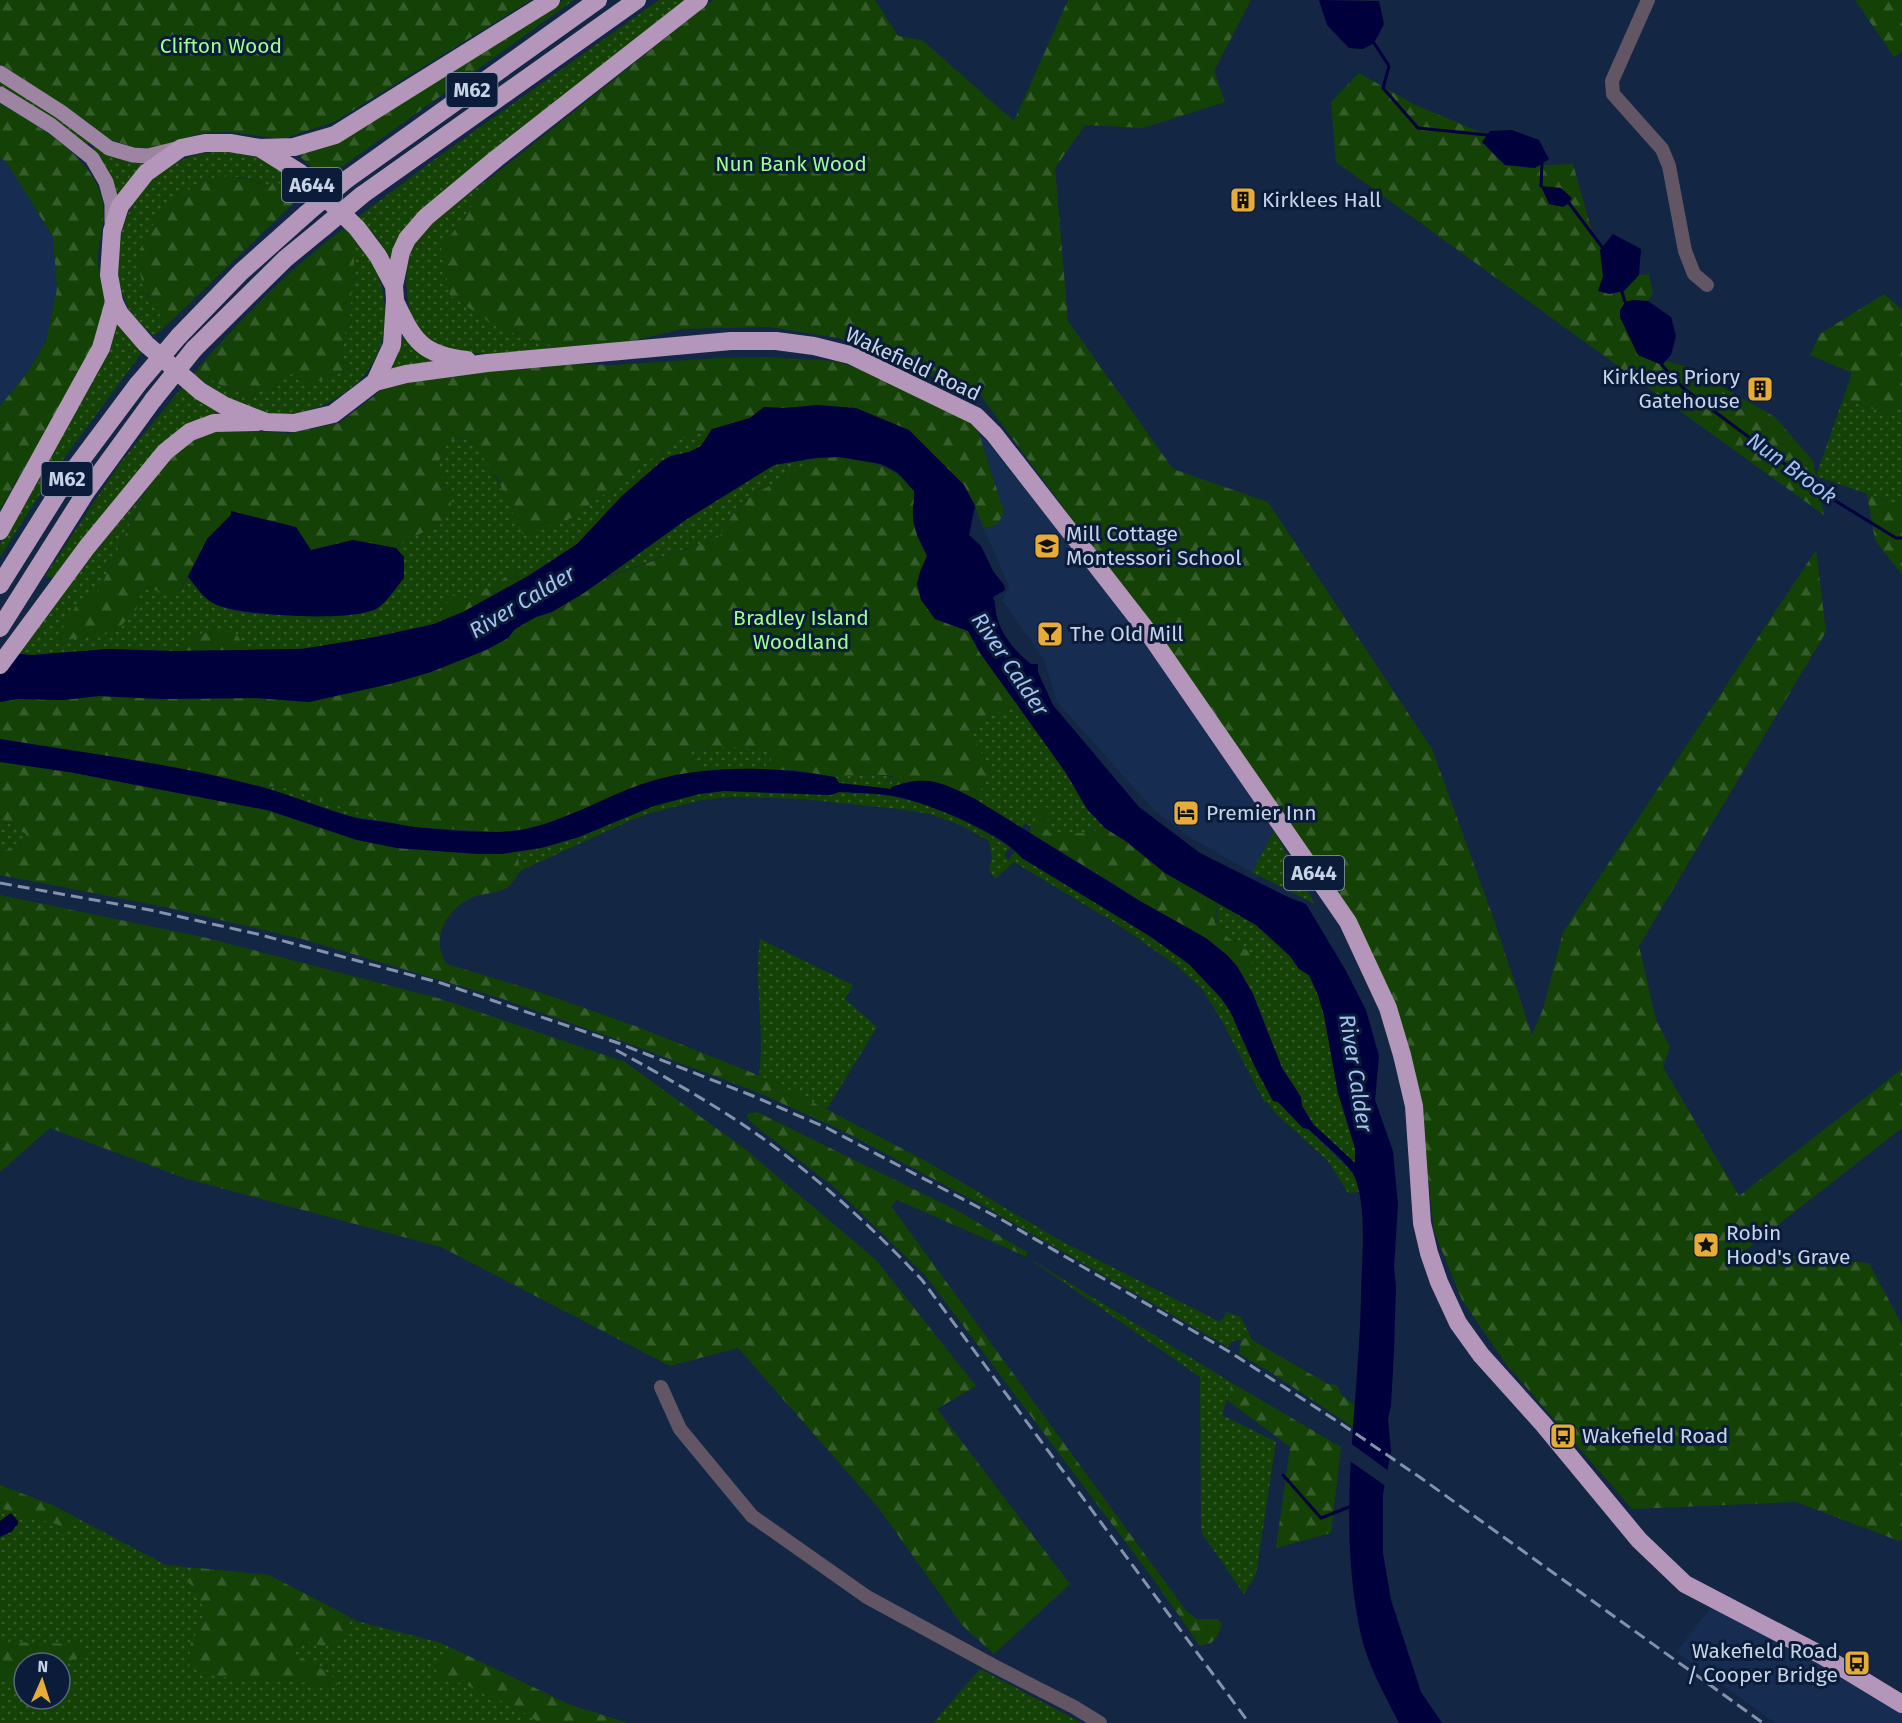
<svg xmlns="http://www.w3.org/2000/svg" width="1902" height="1723" viewBox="0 0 1902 1723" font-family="'Fira Sans',sans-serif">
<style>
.built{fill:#162c51}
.green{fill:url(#green-dots);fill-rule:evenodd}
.forest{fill:url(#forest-firs)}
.water{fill:#00003d}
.pier{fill:#132644}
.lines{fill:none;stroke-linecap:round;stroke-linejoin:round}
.stream{stroke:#00003d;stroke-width:3}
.minor{stroke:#625664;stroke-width:14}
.major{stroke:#9c84a2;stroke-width:15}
.highway{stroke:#b396ba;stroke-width:18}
.rail{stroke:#8493ab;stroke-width:3;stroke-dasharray:12 6;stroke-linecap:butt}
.highway-bridge{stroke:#b396ba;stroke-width:18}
.labels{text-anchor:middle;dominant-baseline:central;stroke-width:6;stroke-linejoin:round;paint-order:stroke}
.shield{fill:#0a1c39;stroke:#8e9db4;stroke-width:1.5}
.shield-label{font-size:20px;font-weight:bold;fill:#c7d4e8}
.park-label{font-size:21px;fill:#9fff89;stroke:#0a1c39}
.poi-label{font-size:21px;fill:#c7d4e8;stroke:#0a1c39;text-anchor:start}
.street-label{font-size:21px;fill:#c7d4e8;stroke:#0a1c39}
.water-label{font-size:22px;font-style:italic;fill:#a5c1ef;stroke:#0a1c39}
</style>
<defs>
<pattern id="green-dots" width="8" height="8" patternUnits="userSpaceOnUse" patternTransform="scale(1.5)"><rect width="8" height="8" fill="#144206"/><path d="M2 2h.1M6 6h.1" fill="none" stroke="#355c2a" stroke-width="1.8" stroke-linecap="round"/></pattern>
<pattern id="forest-firs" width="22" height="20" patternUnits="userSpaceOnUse" patternTransform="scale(1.5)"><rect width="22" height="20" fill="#144206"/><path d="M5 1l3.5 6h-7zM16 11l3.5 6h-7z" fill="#355c2a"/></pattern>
</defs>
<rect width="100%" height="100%" fill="#132644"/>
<!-- built -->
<g class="built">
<polygon points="0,157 7,162 53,237 57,289 46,340 28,372 0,406"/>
<polygon points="979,432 1130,619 1274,831 1252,872 1192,839 1155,811 1057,702 1044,660 1002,600 1009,586 983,527 991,528 1004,512"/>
<polygon points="1713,1605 1822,1662 1902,1714 1902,1723 1775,1723 1676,1652"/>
</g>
<!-- green -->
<g class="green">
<polygon points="659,0 689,0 493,153 391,264 377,238 358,217 431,162"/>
<polygon points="0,80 56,116 90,143 86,146 0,87"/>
<path d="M95,146C112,157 127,161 147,164L116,198L91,150Z"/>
<path d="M234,151L260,158L275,166L307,190L300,197C288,187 282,194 269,190C263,188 259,182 253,180C233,173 212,178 194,187L146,293L167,325L154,336C142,326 131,316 125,301C103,248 130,181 184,159C200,152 216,152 234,151Z"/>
<path d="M493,176L441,249L498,328L557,347C508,353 417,371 408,301C406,285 405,271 410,255L408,253L430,221Z"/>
<path d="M348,226C395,278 404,359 336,398C316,410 294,416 270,413C242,410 216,391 194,374L198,368C212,384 230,389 250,396L261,390L273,389L282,380L295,371L314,383L349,369L343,360V340L349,320L354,265V239L343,229Z"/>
<polygon points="115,316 143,351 56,469 0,557 0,544 50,454"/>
<polygon points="404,335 439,363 391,370"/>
<polygon points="184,385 228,415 140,471 53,578 45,576 120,463"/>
<polygon points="1843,399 1895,416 1902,400 1902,506 1816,476"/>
<path d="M712,429L701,446L689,452L671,456L662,461L622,496L577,544L521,580L515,571L495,584L441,611L442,620L434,624L320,648L242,650V643L216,629C202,635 193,633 180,643L179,651L108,649L32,655L18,654L56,599L145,491L97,595L80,600L55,642L136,611L141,590H154L177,595L188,577C195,585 201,595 210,601C247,625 333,611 378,608L404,578L396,548L413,537L440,525L450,497L436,465L449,440C455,439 462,437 468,440C481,446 500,484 505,497L574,517L674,441Z"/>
<polygon points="816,458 739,504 719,537 606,577 687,519 757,475 774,465"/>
<polygon points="1018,705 1066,773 1087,809 1105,828 1087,833 1066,833 1054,837 1045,829 1048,817 1031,822 1031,826 1024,824 1021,829 975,799 991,772 971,733 984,717"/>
<polygon points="730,747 767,748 771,758 763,770 736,769 702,772 696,759 690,752 694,749"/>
<polygon points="868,774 893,777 891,789 839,783 835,776"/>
<polygon points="259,786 282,787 386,822 350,816"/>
<path d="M724,791L831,795L839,792C859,793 880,793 899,798C939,806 976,826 1010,847L1004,856L1009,860L1015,851L1022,858L1148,935L1189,964L1221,998L1230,1011L1254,1065L1273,1101L1278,1102L1303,1128L1308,1129L1355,1175L1359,1192L1348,1193L1328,1161L1275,1113L1267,1102L1265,1103L1221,1019L1202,989L1176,965L1117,924L1014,862L995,879L989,870L992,858L989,841L960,825L930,814L899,809L802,799L733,797L701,800L651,813L631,820L520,871L517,851C565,848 608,823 652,806C675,798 700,794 724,791Z"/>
<polygon points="0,818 26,834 25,840 7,850 0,852"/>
<polygon points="1274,831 1315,904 1252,872"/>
<path d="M1217,902L1256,925L1290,956L1299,969L1309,975L1318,995L1324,1015L1338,1093L1355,1148V1163L1313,1124L1302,1105L1301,1097L1282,1068L1253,994L1237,966L1242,971L1236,942C1211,928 1217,928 1217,902Z"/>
<path d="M760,939L853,985L845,999L877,1027L827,1109L759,1076C765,1030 754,983 760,939Z"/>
<polygon points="980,1193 1061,1241 1220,1322 1227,1312 1241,1317 1252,1340 1245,1338 1241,1340 1232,1341 1228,1347 975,1201"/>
<polygon points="1027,1257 1232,1383 1222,1415 1276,1442 1256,1574 1244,1594 1201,1532 1200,1377"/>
<path d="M0,1485L54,1506L166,1565L269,1575L357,1621L441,1643L570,1705L628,1723H0ZM24,1663H60V1699H24Z"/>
<polygon points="980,1669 1082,1723 933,1723"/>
</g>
<!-- forest -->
<g class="forest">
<polygon points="0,0 531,0 334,122 282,139 230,132 202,133 155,148 133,147 105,138 89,123 0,64"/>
<polygon points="563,0 574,0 325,179 295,152 391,106"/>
<polygon points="713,0 875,0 898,36 922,40 1014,121 1068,0 1251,0 1214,71 1225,102 1143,128 1085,125 1055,168 1068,321 1173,469 1268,502 1432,749 1493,917 1532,1035 1543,1009 1563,932 1816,550 1826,632 1639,946 1656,1020 1670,1047 1663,1067 1739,1196 1902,1069 1902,1128 1743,1252 1869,1263 1902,1325 1902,1540 1899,1541 1796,1502 1632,1509 1506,1364 1462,1300 1434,1231 1419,1097 1345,909 1061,504 981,396 839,338 769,327 682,329 606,347 557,347 498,328 450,295 441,249 493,176"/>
<polygon points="1855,0 1902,0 1902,51 1894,57"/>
<polygon points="1359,73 1413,104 1487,135 1482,142 1505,165 1535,168 1542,164 1545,165 1573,164 1593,235 1602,247 1600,250 1603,276 1624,291 1639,275 1649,274 1653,293 1648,301 1633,300 1625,302 1620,310 1620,317 1638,355 1662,365 1666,361 1687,367 1775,417 1813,461 1824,515 1336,162 1331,102"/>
<path d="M0,104C37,125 99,159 103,206C105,223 99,239 98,255C97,275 108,294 104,314C101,334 91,350 82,368C57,417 26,462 0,510V406L28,372L46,341L57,289L53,237L7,163L0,157Z"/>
<path d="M228,176L253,180L268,190L273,182L282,184L300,197L167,325C154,306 140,287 139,263C137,231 181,188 210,179C216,178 222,177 228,176Z"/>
<path d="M343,229L354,239V265L349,320L343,340V360L349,369L314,383L304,382L295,372L282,380L273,389L261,390L250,396C230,389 212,384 198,368C242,318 289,269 343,229Z"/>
<polygon points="1884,294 1902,310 1902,400 1895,416 1843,399 1852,373 1810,355 1820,334"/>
<path d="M764,357L835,361L875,374L937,402L977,427L1004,512C999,523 996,529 983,527L975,506L964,485L909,430L784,408L764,407L750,418L674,441L574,517L523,535L505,497L498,479L471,441L463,438L449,440L437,465L450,497L452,511L440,525L413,537L396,548L353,540L311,550L231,511L232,514L207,539L177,596L154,590H141L136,611L114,632L54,642L80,600L97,595L154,473L194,439L214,432L230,430L289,433L339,423L387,386L409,379L570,364L614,365L719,358Z"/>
<path d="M839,457C874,463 890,462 914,491L917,537L927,556L920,572L935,619L968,631L980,653L1018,705L984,717L971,733L991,772L975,799C943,783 927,774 892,787L893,776L868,774L835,777L793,770H763L771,758L767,748L730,747L694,749L690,751L696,759L702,772L655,781L547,823L526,829L498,832L413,827L386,822L282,787L259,786L138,761L0,739V702L17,699L63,700L99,696L161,699L256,698L309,702L431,672L486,650L508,638L515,629L536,617L552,612L606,578L719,537L739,504L816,458Z"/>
<polygon points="1867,494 1902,506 1902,575 1875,540"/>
<polygon points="515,571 521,580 463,612 442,620 441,611 453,594 463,599 495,584"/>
<path d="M216,629L237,635L242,643V650L179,651L180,643C193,633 202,635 216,629Z"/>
<path d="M0,762L69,772L267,810L357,840L397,848L478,854L517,851L520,871C516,877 511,886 505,889C494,894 480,893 469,899C445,912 430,940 447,964L539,992L638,1027L770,1080L922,1159L980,1193L975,1201L843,1131L757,1092L627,1043L497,997L302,939L165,907L0,875V852L7,850L25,840L26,834L0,818Z"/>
<polygon points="1042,806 1050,808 1045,829 1054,836 1066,833 1087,833 1105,828 1127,842 1165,873 1217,902 1215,923 1223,934 1251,953 1252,969 1242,971 1113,883 1030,834 1031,822"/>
<polygon points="0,895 207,938 441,999 625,1062 745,1149 876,1260 976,1386 937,1409 1070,1584 994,1654 962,1625 878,1507 738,1348 670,1366 441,1247 187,1179 50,1128 0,1172"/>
<polygon points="757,1112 960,1212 1027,1252 1027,1257 897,1200 891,1206 1187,1612 1197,1619 1218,1619 1222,1625 1218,1635 1211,1643 1200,1646 1154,1580 925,1275 835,1188 748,1120 747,1114"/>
<polygon points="1245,1338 1252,1340 1328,1384 1337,1385 1340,1393 1355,1406 1353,1427 1267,1370 1239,1354 1241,1340"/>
<polygon points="1232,1383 1341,1447 1331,1533 1276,1548 1290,1447 1227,1400"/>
<path d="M0,1485L54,1506L78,1519L67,1532C55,1519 43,1522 27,1518C18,1516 9,1510 0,1508Z"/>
<path d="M198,1568L269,1575L348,1616C348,1639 342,1639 322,1646L301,1639L294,1653C307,1663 324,1668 336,1679L337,1685C324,1687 313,1683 300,1682C263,1679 222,1684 189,1665L190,1645L201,1624L204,1611L196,1590L187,1581Z"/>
<polygon points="0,1642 82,1644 86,1655 60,1664 24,1663 24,1676 0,1682"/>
<polygon points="456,1650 570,1705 628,1723 540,1723 511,1704 487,1696 465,1684 439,1679 435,1668 445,1657"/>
</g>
<!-- water -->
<g class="water">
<polygon points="1319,0 1379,1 1384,24 1374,43 1363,49 1349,48 1327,25"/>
<polygon points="1512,130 1539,140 1549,159 1535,168 1505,165 1482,142 1490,131"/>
<polygon points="1541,186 1561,188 1572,198 1569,203 1563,207 1549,204"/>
<polygon points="1613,234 1641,249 1639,275 1624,291 1609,294 1598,291 1603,276 1600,250"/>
<polygon points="1633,300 1648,301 1671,317 1676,336 1671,355 1662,365 1638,355 1620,317 1620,310 1625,302"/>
<path d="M818,405L856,408L909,430L964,485L975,506L969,535L981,546L993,571L1004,585L1005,590L993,597C996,604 995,610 997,617C1001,635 1017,653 1031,664H1038V672L1053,705L1139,807L1200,853L1288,897L1306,904L1346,971L1366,1010L1379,1056L1375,1100L1393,1151L1398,1205L1394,1267L1396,1286L1394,1351L1391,1406L1388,1419L1391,1451L1383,1494V1553L1391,1600L1421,1692L1442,1723H1399C1385,1695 1368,1666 1361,1635C1336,1522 1358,1414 1361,1300C1361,1265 1368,1209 1355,1178C1351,1165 1319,1139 1308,1129L1303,1128L1278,1102L1273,1101L1254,1065L1230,1011L1221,998L1189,964L1148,935L1022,858C1002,833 930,804 898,797C879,793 858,793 839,792L831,795L724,791L699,794L654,806L579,837L541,848L502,854H478L397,848L357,840L267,810L69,772L0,762V739C86,753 174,764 258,786C289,794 318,807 349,816C360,820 372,820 384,822C395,823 405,826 415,827C442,830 470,832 497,832C553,832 602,795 655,780C713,764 776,767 835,777L839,783L891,789L892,787C927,774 943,783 975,799L1140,901L1206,938L1227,955L1237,966L1253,994L1282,1068L1301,1097L1302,1106L1313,1124L1355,1163V1148L1338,1093L1324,1015L1318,995L1309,975L1299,969L1290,956L1256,925L1165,873L1127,842L1105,828L1087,809L1066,773L980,653L968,631L935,619L921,600L917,584L920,572L927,556C921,541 913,531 913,515C912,506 915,499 914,491L898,473L881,464L839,457L816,458L774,465L687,519L584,593L552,612L536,617L515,629L508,638L486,650L431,672L390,684L309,702L256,698L161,699L99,696L63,700L17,699L0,702V652L32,655L108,649L171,651L301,649L376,637L434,624L463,612L530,575L577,544L622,496L662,461L671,456L689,452L701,446L712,429L750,418L764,407L784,408Z"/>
<path d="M231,511L296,527L311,550L353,540L396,548L404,557V578C397,586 385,605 376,609C350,622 245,616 217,605C204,600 197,587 188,577L207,539L231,515Z"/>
<polygon points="11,1513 18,1521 18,1524 11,1532 0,1537 0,1521"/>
</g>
<!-- pier -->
<polygon class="pier" points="1349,1442 1390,1472 1387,1487 1347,1459"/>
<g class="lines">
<!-- stream -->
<g class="stream">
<polyline points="1374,43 1389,66 1383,88 1418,128 1487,135"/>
<polyline points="1541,186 1542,164"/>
<polyline points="1569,203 1602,247"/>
<polyline points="1622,292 1625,302"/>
<polyline points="1662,365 1683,388 1829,497 1896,538 1902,538"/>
<polyline points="1283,1475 1321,1518 1352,1506"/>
</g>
<!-- minor -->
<g class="minor">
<polyline points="1648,0 1612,81 1613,94 1662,149 1669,166 1685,251 1694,274 1707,285"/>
<polyline points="661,1387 680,1429 752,1516 867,1597 992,1665 1074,1707 1100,1723"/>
</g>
<!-- major -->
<g class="major">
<polyline points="0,73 61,112 109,148 133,155 148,156 176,149"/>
<polyline points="0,94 52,126 92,158 106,182 112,204 112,222"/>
</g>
<!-- highway -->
<g class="highway">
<polygon points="205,143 230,143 260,148 300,173 357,228 378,256 394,286 395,299 392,345 375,382 333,414 294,423 266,422 225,406 200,391 146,344 120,314 114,302 109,275 112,231 120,206 146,173 181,148"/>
<polyline points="260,148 294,147 335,135 551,0"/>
<polyline points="346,180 598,0"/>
<polyline points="362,195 637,0"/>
<polyline points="394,286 401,252 407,239 426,217 497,158 699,0"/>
<path d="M396,303C414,341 422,355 467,360"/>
<polyline points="179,336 241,272 306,214"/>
<polyline points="194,349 285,259 324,227"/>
<polyline points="375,382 406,374 487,363 731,341 776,341 814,346 850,355 976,416 994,434 1145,628 1348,922 1388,1008 1402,1055 1414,1106 1422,1223 1429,1253 1439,1282 1458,1323 1481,1355 1543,1424 1639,1540 1685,1584 1823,1656 1902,1704"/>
<polyline points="0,531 101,348 114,302"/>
<polyline points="0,585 64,483 138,384"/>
<polyline points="0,628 86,492 153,400"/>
<polyline points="0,665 87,547 165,452 190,432 214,423 258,422"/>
</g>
<!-- rail -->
<g class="rail">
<polyline points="0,883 150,910 257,934 441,983 618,1043 753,1096 827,1128 997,1217 1228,1351 1343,1425 1421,1478 1763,1723"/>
<path d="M616,1050C669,1079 723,1109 772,1145C827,1186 876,1231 922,1280L1249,1723"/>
</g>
<!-- highway-bridge -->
<g class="highway-bridge">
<polyline points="306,214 346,180"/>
<polyline points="324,227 362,195"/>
<polyline points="138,384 179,336"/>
<polyline points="153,400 194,349"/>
</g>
</g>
<!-- icons -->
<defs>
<symbol id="building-square" viewBox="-11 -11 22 22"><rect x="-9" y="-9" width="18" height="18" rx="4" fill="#e7ac37" stroke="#0a1c39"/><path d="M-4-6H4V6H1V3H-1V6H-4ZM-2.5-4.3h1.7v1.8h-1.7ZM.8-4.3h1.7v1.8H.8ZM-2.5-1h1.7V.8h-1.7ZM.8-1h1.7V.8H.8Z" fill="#111"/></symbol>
<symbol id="school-square" viewBox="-11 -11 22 22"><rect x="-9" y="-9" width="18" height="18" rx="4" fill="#e7ac37" stroke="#0a1c39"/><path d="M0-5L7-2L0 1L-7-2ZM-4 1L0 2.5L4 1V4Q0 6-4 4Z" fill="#111"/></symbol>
<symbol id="bar-square" viewBox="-11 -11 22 22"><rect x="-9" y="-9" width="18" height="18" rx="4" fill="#e7ac37" stroke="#0a1c39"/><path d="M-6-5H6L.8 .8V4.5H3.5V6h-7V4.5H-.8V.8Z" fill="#111"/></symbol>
<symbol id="hotel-square" viewBox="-11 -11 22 22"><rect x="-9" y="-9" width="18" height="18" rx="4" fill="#e7ac37" stroke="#0a1c39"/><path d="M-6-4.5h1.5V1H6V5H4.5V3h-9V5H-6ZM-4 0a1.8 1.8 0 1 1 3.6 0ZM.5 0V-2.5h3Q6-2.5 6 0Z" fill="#111"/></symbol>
<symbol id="sight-square" viewBox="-11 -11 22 22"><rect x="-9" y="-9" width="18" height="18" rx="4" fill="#e7ac37" stroke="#0a1c39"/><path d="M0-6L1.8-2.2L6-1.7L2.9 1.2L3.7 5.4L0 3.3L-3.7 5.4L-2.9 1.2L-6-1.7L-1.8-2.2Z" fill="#111"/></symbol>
<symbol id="bus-square" viewBox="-11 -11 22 22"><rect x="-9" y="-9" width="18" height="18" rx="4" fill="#e7ac37" stroke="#0a1c39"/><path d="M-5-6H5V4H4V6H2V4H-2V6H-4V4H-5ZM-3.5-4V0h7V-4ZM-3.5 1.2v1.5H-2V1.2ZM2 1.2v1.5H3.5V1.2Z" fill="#111"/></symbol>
</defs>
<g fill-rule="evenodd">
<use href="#building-square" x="1228" y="185" width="30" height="30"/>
<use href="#building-square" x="1745" y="374" width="30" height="30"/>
<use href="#school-square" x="1032" y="531" width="30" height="30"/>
<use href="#bar-square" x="1035" y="619" width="30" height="30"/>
<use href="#hotel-square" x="1171" y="798" width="30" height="30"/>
<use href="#sight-square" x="1691" y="1230" width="30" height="30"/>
<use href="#bus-square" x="1548" y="1421" width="30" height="30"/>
<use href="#bus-square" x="1842" y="1648" width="30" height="30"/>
</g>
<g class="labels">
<!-- shield labels -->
<g class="shield">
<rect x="446.5" y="73" width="51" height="34" rx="4.5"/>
<rect x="282" y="168" width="60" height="34" rx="4.5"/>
<rect x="41.5" y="462" width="51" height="34" rx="4.5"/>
<rect x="1284" y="856" width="60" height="34" rx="4.5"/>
</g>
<g class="shield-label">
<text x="472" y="90">M62</text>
<text x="312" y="185">A644</text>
<text x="67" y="479">M62</text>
<text x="1314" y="873">A644</text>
</g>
<!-- park labels -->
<g class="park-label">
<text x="221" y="46">Clifton Wood</text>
<text x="791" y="164">Nun Bank Wood</text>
<text x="801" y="618">Bradley Island<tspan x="801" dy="24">Woodland</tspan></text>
</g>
<!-- poi labels -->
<g class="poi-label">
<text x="1262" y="200">Kirklees Hall</text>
<text x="1740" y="377" text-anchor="end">Kirklees Priory<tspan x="1740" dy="24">Gatehouse</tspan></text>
<text x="1066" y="534">Mill Cottage<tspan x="1066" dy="24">Montessori School</tspan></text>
<text x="1070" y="634">The Old Mill</text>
<text x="1206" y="813">Premier Inn</text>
<text x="1726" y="1233">Robin<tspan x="1726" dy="24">Hood's Grave</tspan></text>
<text x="1582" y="1436">Wakefield Road</text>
<text x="1838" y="1651" text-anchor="end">Wakefield Road<tspan x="1838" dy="24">/ Cooper Bridge</tspan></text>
</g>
<!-- street labels -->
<g class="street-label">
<text transform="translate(913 364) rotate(25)">Wakefield Road</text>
</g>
<!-- water labels -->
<g class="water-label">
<text transform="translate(1792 468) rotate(36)">Nun Brook</text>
<text transform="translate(522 602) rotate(-31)">River Calder</text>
<text transform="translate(1010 664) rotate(56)">River Calder</text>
<text transform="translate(1356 1073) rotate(81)">River Calder</text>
</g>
</g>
<!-- north arrow -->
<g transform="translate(42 1681) rotate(3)"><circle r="28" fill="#0a1c39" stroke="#56667f" stroke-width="1.5"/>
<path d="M0-4.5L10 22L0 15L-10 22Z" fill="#e7ac37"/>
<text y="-9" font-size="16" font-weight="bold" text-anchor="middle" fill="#c7d4e8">N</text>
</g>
</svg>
